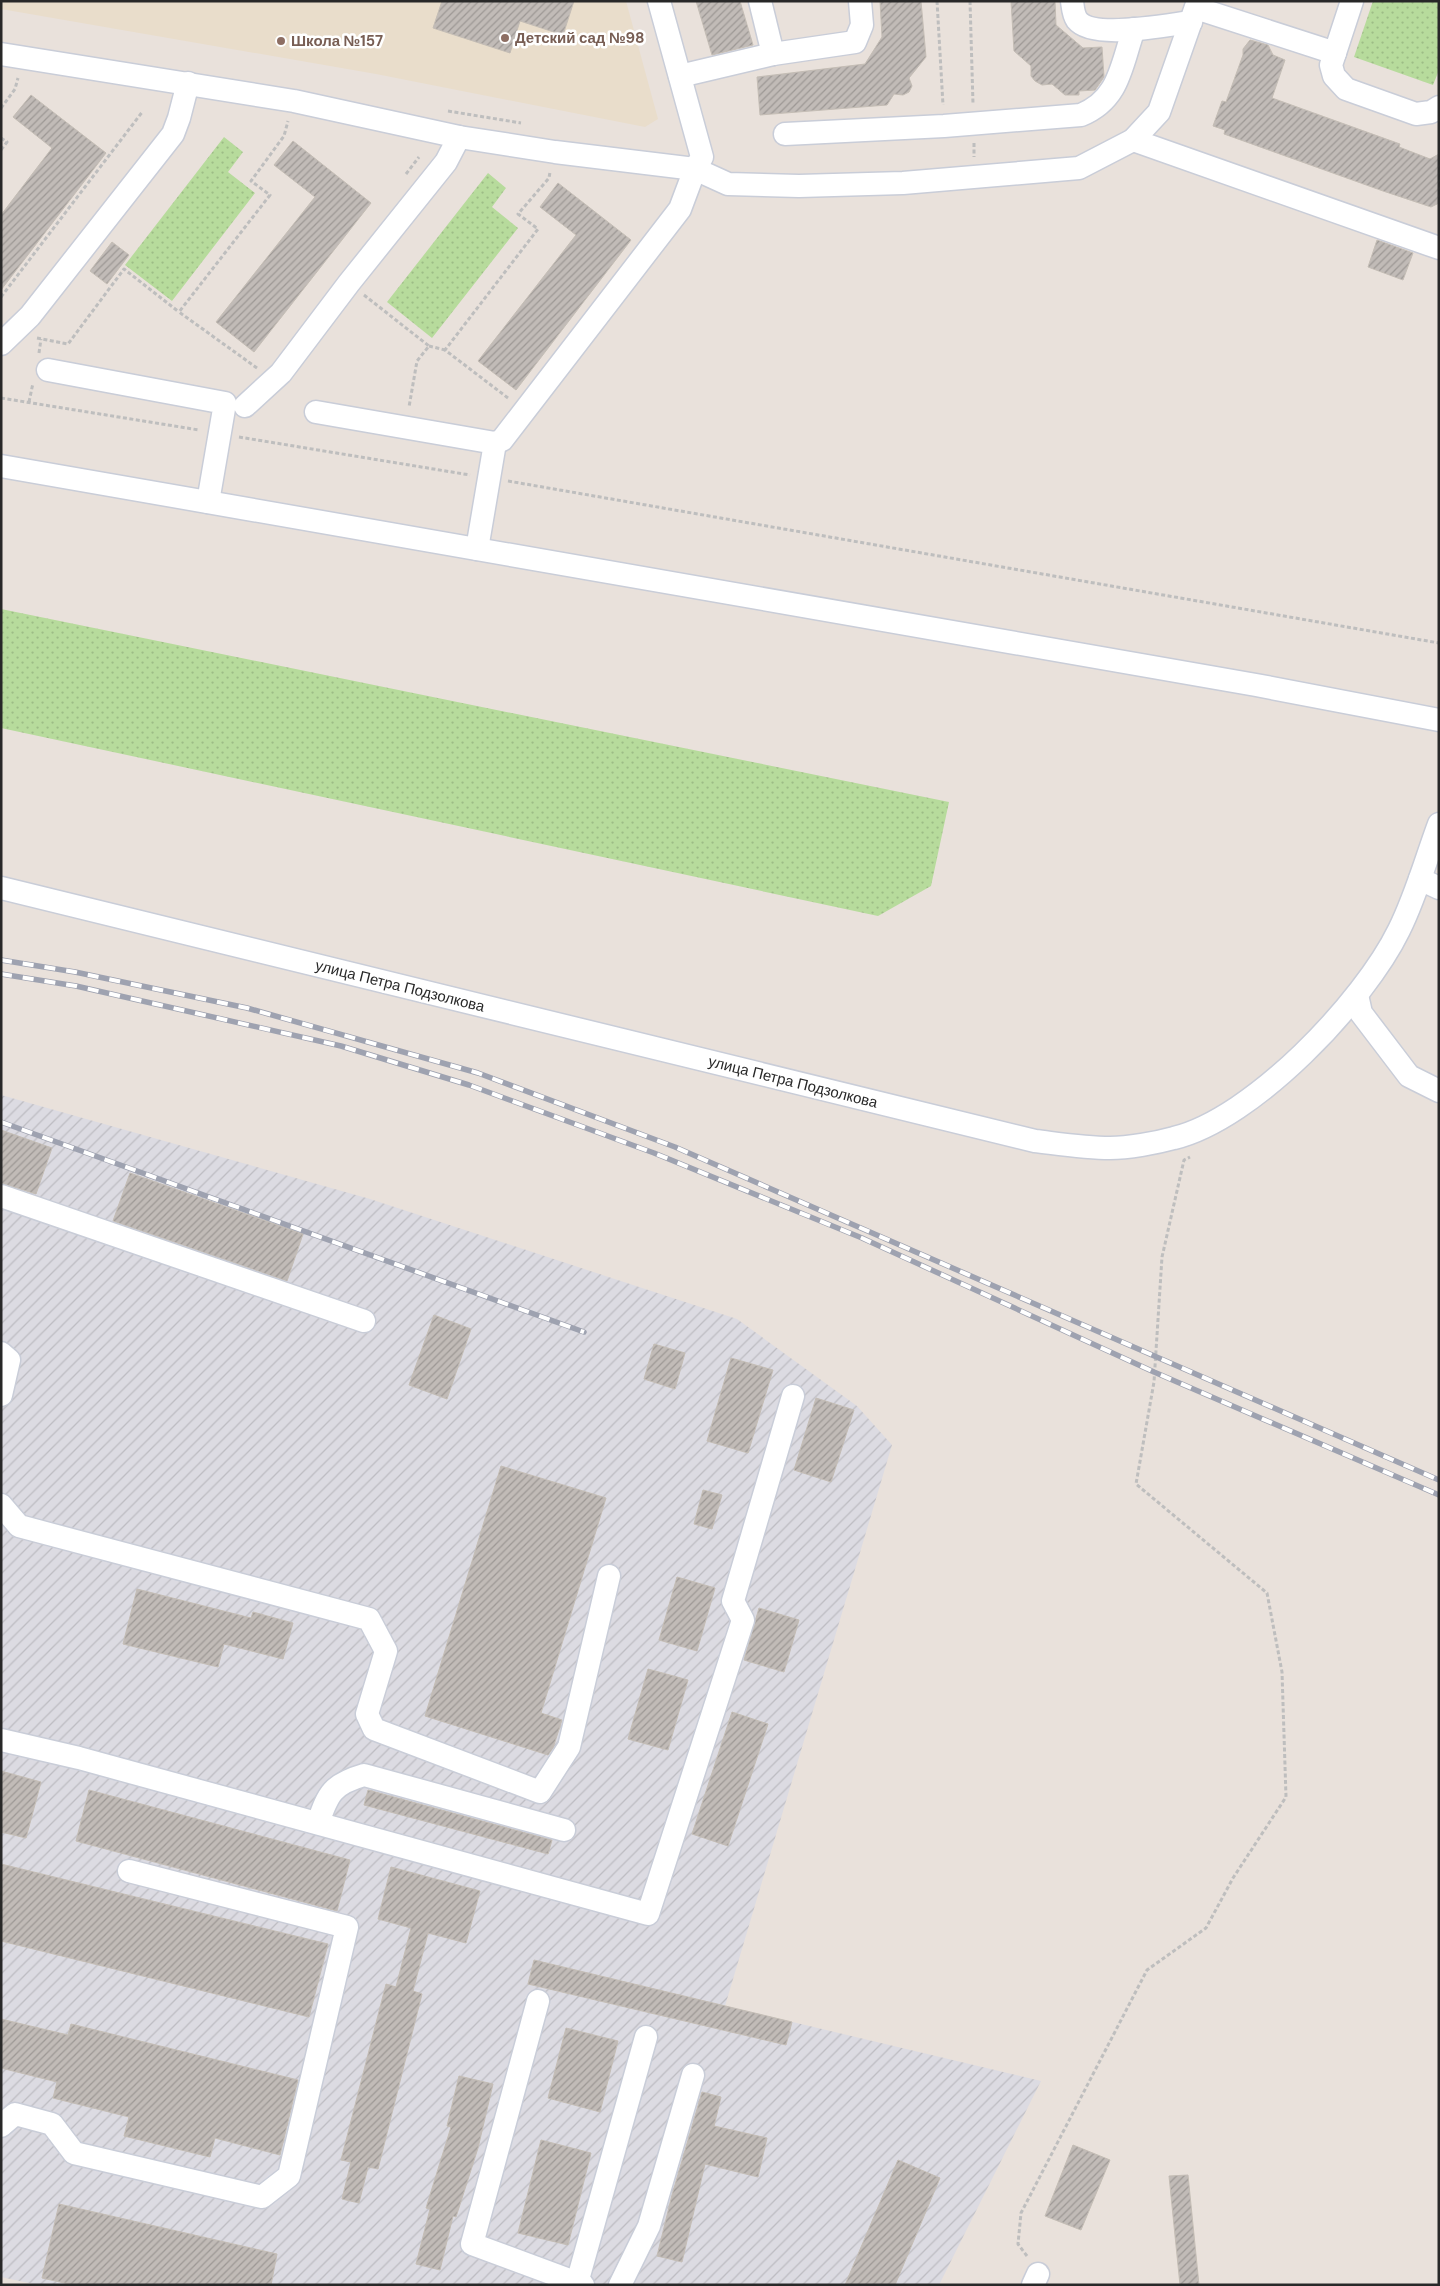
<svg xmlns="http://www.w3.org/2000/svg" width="1440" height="2286" viewBox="0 0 1440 2286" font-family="'DM Sans',sans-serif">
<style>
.industrial{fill:url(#industrial-furrows)}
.education{fill:#e9ddcb}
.park{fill:url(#park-dots)}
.building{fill:url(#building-hatch);stroke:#c4bdb5}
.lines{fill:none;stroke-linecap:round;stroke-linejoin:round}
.minor-casing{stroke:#c9cdd8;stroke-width:25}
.path{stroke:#bebebe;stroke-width:3;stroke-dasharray:4 2.5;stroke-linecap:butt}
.minor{stroke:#fff;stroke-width:22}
.rail-casing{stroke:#9ea2b0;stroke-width:5.5}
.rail{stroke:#fff;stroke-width:4;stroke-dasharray:11;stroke-linecap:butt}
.education-dot{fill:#8d6e63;stroke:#fff;stroke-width:2}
.labels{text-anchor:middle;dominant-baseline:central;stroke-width:5;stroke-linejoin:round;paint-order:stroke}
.education-label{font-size:15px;font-weight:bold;fill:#785e54;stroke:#fff;text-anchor:start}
.street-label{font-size:15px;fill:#282828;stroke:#fff}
</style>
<defs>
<pattern id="industrial-furrows" width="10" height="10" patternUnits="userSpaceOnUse" patternTransform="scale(1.25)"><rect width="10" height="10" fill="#dcdbe2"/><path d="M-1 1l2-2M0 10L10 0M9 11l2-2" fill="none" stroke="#bdbcc2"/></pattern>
<pattern id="park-dots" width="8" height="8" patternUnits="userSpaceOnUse" patternTransform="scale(1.25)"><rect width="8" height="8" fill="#b7db9c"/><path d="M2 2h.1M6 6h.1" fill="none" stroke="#9dbc86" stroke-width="1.8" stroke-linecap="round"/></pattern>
<pattern id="building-hatch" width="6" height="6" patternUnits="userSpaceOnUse" patternTransform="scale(1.25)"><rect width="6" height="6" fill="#c1bbb7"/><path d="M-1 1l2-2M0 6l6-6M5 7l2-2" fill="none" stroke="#9d9895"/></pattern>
</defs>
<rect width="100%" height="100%" fill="#e9e1db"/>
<!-- industrial -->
<polygon class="industrial" points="1,1095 370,1199 737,1319 857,1406 892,1445 725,2006 1041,2081 939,2285 38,2285 1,2277"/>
<!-- education -->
<polygon class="education" points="1,1 626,1 658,119 645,127 376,74 1,9"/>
<!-- park -->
<g class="park">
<polygon points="1373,1 1439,1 1439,70 1433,85 1354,57"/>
<polygon points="224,137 243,152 228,172 255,193 172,301 125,265"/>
<polygon points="488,173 506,188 492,207 518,228 432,338 387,302"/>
<polygon points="1,609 949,802 931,886 878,916 1,728"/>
</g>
<!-- building -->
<g class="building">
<polygon points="442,1 574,1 563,35 520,21 510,53 433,28"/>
<polygon points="696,1 740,1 753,45 712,55"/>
<polygon points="880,1 921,1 926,57 909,78 912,86 909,92 903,95 894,94 887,105 760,115 757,77 865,64 882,37"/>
<polygon points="1011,1 1055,1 1056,25 1083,48 1102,47 1104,77 1095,90 1079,91 1079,95 1065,95 1052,84 1042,85 1035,81 1031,76 1031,66 1014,51"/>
<polygon points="1250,40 1268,45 1273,55 1285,60 1272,98 1400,144 1399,147 1430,159 1439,154 1439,203 1431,207 1383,191 1224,134 1225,130 1213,126 1222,101 1226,102 1243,55 1243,49"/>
<polygon points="31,95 106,153 1,290 1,215 52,148 13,117"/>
<polygon points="293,141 371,203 254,352 216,322 315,197 274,165"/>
<polygon points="558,183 631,240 516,390 478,361 576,235 540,207"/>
<polygon points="1377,240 1413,253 1403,280 1368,267"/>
<polygon points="112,242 129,255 107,284 90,271"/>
<polygon points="1,1130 52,1148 36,1194 1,1183"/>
<polygon points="130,1173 303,1234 287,1281 113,1221"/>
<polygon points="434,1315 471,1329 447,1399 409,1385"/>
<polygon points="654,1344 685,1353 675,1389 644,1379"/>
<polygon points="731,1358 773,1370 748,1453 707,1441"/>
<polygon points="816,1398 854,1410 831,1482 794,1470"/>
<polygon points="501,1466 606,1498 541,1713 562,1720 553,1748 548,1755 425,1716"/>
<polygon points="703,1490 722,1495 712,1529 694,1524"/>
<polygon points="677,1577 715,1588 697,1651 659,1640"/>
<polygon points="137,1589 251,1618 253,1612 293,1623 283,1659 224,1644 218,1667 123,1644"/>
<polygon points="759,1608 799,1620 784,1672 744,1660"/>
<polygon points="648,1669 688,1680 668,1750 628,1739"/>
<polygon points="732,1712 768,1724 728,1846 692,1834"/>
<polygon points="1,1771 41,1782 26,1838 1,1832"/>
<polygon points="89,1790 350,1860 337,1911 76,1841"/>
<polygon points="368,1790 552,1840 548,1854 364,1805"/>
<polygon points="1,1864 328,1944 309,2017 1,1941"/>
<polygon points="391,1867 480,1891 466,1943 428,1933 413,1991 422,1994 378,2169 368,2167 359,2203 342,2199 351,2162 341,2160 386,1984 396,1987 411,1928 378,1919"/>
<polygon points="534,1960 792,2022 786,2045 528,1984"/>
<polygon points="1,2019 68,2035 71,2024 298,2080 280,2155 215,2138 210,2157 124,2136 129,2117 53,2098 57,2082 1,2068"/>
<polygon points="566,2028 618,2041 600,2112 548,2098"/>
<polygon points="459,2076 493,2084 478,2148 456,2217 453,2216 440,2270 416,2264 430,2209 426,2208 451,2127 447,2126"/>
<polygon points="702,2092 721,2097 714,2126 767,2138 758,2177 705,2164 682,2262 657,2256 672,2195"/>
<polygon points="541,2140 591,2153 568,2245 518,2233"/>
<polygon points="1073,2145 1110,2160 1081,2230 1045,2216"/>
<polygon points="898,2160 940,2178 895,2285 845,2285"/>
<polygon points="1188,2175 1199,2285 1180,2285 1169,2176"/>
<polygon points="59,2204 277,2254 271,2285 73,2285 42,2278"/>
</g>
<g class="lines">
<defs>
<g id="minor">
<polyline points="760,1 773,54"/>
<path d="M1072,1C1073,8 1073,14 1077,20C1093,40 1167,25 1191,22"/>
<polyline points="1352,1 1331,65 1334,76 1346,89 1416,114 1431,112 1439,107"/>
<polyline points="1196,8 1335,53"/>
<polyline points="1,54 294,101 459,137 555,152 695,169 728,184 799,186 903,183 1079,168 1133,140 1159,112 1198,1"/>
<polyline points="680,76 773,54 855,42 862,25 860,1"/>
<path d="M785,134L944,126L1081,115C1120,99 1121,65 1134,29"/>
<polyline points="1133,140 1439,248"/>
<polyline points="1,344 30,316 173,134 179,118 188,83"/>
<polyline points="48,370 225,403 208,502"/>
<polyline points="245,406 281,373 349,283 446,162 459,137"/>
<polyline points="316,412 495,443 477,549"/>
<polyline points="495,443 502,440 680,209 695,169 702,157 659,1"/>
<polyline points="1,466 1256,685 1439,720"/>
<polyline points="1420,879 1439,888"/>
<path d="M1,888L1035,1141C1060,1144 1085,1148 1110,1148C1128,1148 1156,1143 1174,1138C1253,1119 1364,1002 1399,930C1416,896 1426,859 1439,824"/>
<polyline points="1357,995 1361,1013 1409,1076 1439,1091"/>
<polyline points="1,1196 364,1321"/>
<polyline points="1,1353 9,1360 1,1395"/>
<polyline points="1,1505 19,1526 369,1619 386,1651 367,1714 374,1729 540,1792 569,1747 609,1576"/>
<polyline points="1,1740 79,1758 648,1914 743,1620 733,1601 793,1396"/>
<path d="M318,1823C328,1793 333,1784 364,1775L564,1830"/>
<polyline points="538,2001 472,2244 583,2285"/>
<polyline points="1,2126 15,2114 52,2124 74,2153 262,2197 289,2176 347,1927 129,1871"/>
<polyline points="577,2283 646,2037"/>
<polyline points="620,2285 649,2226 693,2075"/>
<polyline points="1033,2285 1038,2274"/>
</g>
</defs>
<!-- minor casing -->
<use href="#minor" class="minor-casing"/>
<!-- path -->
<g class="path">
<polyline points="937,1 943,105"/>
<polyline points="970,1 973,104"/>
<polyline points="1,108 15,89 18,78"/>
<polyline points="448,111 521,123"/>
<polyline points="1,138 7,142 1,150"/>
<polyline points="974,143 974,157"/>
<polyline points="406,174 419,157"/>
<polyline points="364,295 429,346 417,361 409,407"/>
<polyline points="1,297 143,111"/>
<polyline points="37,338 68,344 124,269 179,312"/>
<polyline points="429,346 445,350"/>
<polyline points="39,353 41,339"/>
<polyline points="257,368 179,312 270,195 251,181 284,136 288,121"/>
<polyline points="1,398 199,430"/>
<polyline points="508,398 445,350 538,229 518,214 549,178 550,172"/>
<polyline points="29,402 33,383"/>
<polyline points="239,437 470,475"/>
<polyline points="508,481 1439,643"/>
<polyline points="1027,2256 1018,2244 1021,2213 1147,1970 1206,1928 1233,1878 1286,1797 1282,1672 1267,1593 1136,1484 1154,1382 1162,1257 1184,1160 1190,1157"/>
</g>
<!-- minor -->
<use href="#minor" class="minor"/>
<defs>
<g id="rail">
<polyline points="1,960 75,972 247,1008 478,1073 675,1147 1439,1480"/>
<polyline points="1,974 76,986 341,1046 469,1085 654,1153 862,1238 1154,1372 1439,1495"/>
<polyline points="1,1122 584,1332"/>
</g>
</defs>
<!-- rail casing -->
<use href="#rail" class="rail-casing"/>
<!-- rail -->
<use href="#rail" class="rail"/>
</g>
<!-- markers -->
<g class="education-dot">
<circle cx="505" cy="38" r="5"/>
<circle cx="281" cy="41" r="5"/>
</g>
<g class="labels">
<!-- education labels -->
<g class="education-label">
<text x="515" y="38">Детский сад №98</text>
<text x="291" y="41">Школа №157</text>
</g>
<!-- street labels -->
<g class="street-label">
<text transform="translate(400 986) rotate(14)">улица Петра Подзолкова</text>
<text transform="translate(793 1082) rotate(14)">улица Петра Подзолкова</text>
</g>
</g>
<!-- border -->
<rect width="1440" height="2286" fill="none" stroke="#282828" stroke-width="5"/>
</svg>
